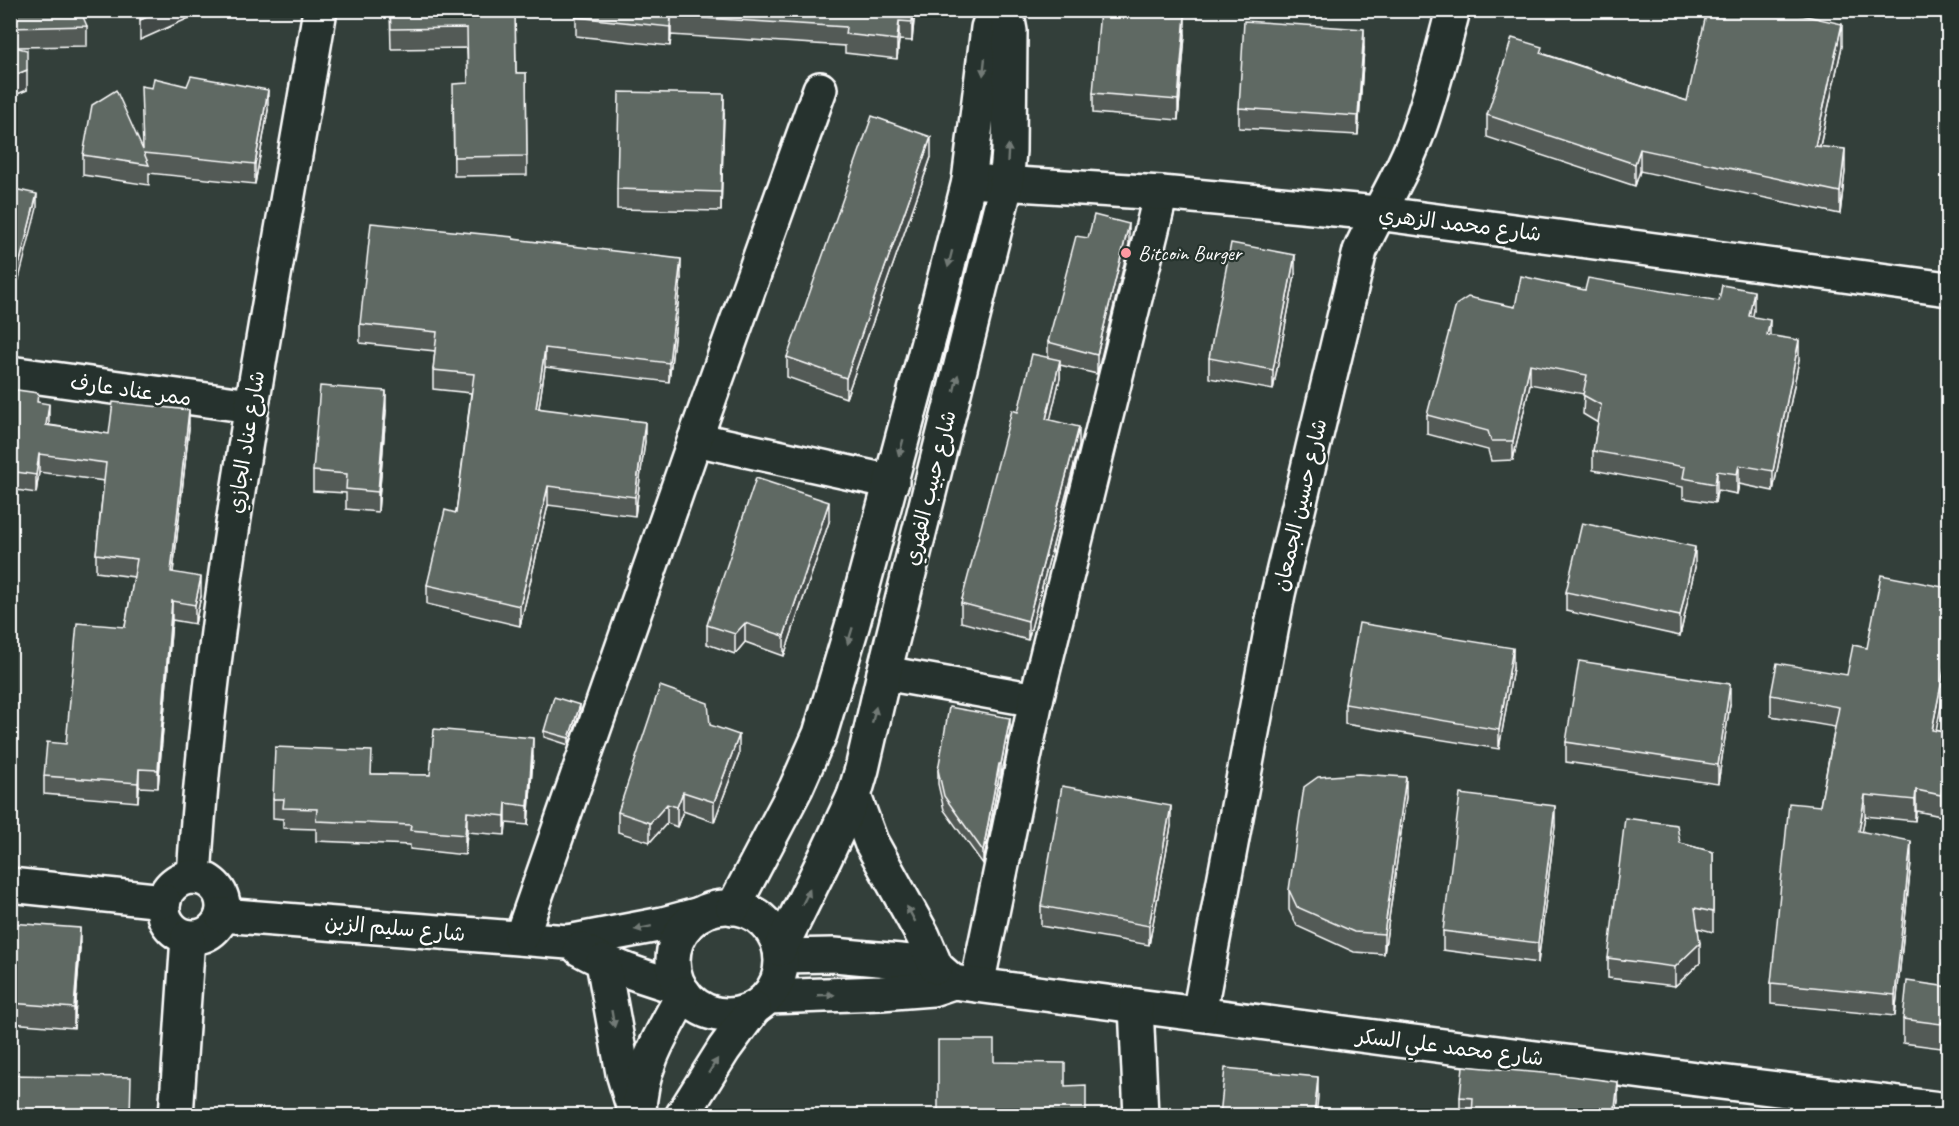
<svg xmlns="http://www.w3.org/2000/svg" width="1959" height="1126" viewBox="0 0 1959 1126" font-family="Caveat,'Playpen Sans Arabic',sans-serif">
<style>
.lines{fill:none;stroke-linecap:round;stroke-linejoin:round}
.minor-casing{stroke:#fff;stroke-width:38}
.tertiary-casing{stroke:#fff;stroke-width:38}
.minor{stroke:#26332d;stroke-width:33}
.tertiary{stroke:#26332d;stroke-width:33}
.wall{fill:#525a56;stroke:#fff;stroke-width:1.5}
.shaded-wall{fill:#424a46;stroke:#fff;stroke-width:1.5}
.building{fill:#5f6964;stroke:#fff;stroke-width:1.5}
.oneway{fill:#727a76}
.poi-dot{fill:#ff9aa2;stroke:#26332d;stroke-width:2}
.labels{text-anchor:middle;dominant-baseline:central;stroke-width:4.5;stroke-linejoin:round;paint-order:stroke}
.street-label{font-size:21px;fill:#fff;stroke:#26332d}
.poi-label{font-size:21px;fill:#fff;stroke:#26332d;text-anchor:start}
</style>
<rect width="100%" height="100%" fill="#333f3a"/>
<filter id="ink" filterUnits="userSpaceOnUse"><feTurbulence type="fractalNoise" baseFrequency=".0167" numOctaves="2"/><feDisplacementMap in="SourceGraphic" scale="12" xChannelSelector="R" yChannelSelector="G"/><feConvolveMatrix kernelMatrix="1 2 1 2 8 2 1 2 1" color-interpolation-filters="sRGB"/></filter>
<g filter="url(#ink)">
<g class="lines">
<defs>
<g id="minor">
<polyline points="10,373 251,406"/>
<polyline points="695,439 892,482"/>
<polyline points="884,673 1036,700"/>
<path d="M194,877C212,586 272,298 320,10"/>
<circle cx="193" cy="907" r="30"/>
<polyline points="10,885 164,901"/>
<polyline points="222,915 568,942 663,924 700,914"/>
<polyline points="521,938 695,439 820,89"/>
<path d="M580,949C612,967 645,977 680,988"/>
<polyline points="781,956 834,955 911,962 936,967 953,982"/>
<polyline points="977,985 1036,700 1161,193"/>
<polyline points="768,997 881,993 932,989 953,982 1712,1081 1948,1110"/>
<polyline points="1136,1006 1141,1116"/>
<path d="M1199,1014L1278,594L1360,251C1379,209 1405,170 1420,126C1433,89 1443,49 1453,10"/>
<polyline points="176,1116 188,937"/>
</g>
<g id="tertiary">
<polyline points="969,181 1161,193 1377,213 1948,289"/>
<polyline points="854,796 871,842 923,936 936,967"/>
<circle cx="727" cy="961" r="54"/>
<polyline points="733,908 796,788 820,734 853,623 938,305 969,181 988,28 995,10"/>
<polyline points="780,949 825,858 854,796 862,769 884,673 1006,185 1009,151 1010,31 1006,10"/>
<polyline points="603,962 623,1073 636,1116"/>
<path d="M639,1114C639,1069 663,1031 684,993"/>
<polyline points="682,1116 724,1049 754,1008"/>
</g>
</defs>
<!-- minor casing -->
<use href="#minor" class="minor-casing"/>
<!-- tertiary casing -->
<use href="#tertiary" class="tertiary-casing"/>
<!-- minor -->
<use href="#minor" class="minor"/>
<!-- tertiary -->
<use href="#tertiary" class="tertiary"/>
</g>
<!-- wall -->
<g class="wall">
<polygon points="10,10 87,26 87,46 16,47 27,90 10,97"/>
<polygon points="390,10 515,10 516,73 526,73 527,175 454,176 453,103 468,83 467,48 391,49"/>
<polygon points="915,10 912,41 899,40 897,59 845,53 845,46 671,35 670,46 576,36 576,17"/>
<polygon points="1939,10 1948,10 1948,13"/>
<polygon points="1185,35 1178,120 1093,113 1093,93"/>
<polygon points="1842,46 1820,146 1845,171 1840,214 1640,171 1635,186 1487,137 1487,115 1542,53 1687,101"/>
<polygon points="1364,48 1358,135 1239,128 1239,108"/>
<polygon points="268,110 255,184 149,173 149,185 83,175 83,155 142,149"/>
<polygon points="724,114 721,211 617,209 617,189"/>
<polygon points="931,157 846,398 787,377 787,357"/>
<polygon points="1088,238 1129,244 1097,374 1060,365 1060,378 1050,420 1079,446 1028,640 961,622 961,603 1018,412 1048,357 1048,342"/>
<polygon points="513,239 681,278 669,382 545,367 539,408 645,441 635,516 548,505 520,626 427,604 427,585 456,513 471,393 433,389 433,370 435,351 360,343 360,324"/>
<polygon points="1295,275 1273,390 1209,378 1209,358"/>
<polygon points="1585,290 1754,310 1752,317 1770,335 1799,360 1773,491 1739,484 1737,494 1717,490 1715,503 1683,498 1683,487 1593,470 1593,451 1598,423 1583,414 1584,394 1530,384 1513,460 1491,461 1488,450 1427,434 1427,415 1515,307"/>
<polygon points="10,389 38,402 49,423 49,425 109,434 189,428 173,572 201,596 195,624 172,620 158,788 139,787 138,802 44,794 44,776 66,744 125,627 134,577 96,572 96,554 104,481 39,472 36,493 10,489"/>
<polygon points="386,411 378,512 346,509 346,493 313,491 313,471"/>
<polygon points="829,522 784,656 745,642 735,654 707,644 707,625"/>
<polygon points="1695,567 1680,636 1566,611 1566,592"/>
<polygon points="1948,588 1948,676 1947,676 1936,730 1948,733 1941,816 1916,811 1915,821 1865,816 1862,831 1911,862 1895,1016 1771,1004 1771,983 1820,806 1835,727 1771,716 1771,695 1847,675 1867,648"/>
<polygon points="1513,668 1499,749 1345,724 1345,704"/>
<polygon points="1730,704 1718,784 1566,762 1566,742"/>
<polygon points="580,712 569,745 544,737 544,731"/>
<polygon points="710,725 739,755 714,822 683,811 677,827 667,823 650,842 618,832 618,812"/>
<polygon points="1010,731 1001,778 999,777 983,864 944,810 938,784 938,770"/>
<polygon points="533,757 528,825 506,823 505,835 467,832 465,855 410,849 410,845 316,841 316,829 283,828 283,819 273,818 273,799 372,774 430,775"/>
<polygon points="1406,797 1384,954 1354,952 1297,926 1289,910 1289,890"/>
<polygon points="1171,826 1149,945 1041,926 1041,906"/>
<polygon points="1555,826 1538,963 1443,950 1443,931"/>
<polygon points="1680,843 1713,852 1713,932 1698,928 1700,963 1675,986 1608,978 1608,958"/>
<polygon points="10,923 80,948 74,1028 10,1023"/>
<polygon points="1948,987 1948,1047 1941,1046 1941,1048 1903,1043 1903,1019"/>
<polygon points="1460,1097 1618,1100 1616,1116 1466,1116 1460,1115"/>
</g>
<!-- shaded-wall -->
<g class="shaded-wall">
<polygon points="163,10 207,10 140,40 140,20"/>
<polygon points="913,10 915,10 912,41 912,22"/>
<polygon points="1185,15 1185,35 1178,120 1178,100"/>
<polygon points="671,16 671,35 670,46 670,27"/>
<polygon points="899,21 899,40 897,59 897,40"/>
<polygon points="1842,24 1842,46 1815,168 1815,146"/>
<polygon points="1364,29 1364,48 1358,135 1358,116"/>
<polygon points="27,70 27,90 10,97 10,77"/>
<polygon points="268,90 268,110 255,184 255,164"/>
<polygon points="724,94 724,114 721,211 721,192"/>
<polygon points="931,137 931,157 846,398 846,378"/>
<polygon points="1640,149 1640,171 1635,186 1635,164"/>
<polygon points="1845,149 1845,171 1840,214 1840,192"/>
<polygon points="37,194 37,208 10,314 10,301"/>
<polygon points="1129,224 1129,244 1097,374 1097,355"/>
<polygon points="1295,255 1295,275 1273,390 1273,370"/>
<polygon points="681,259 681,278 669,382 669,363"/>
<polygon points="1754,291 1754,310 1749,336 1749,316"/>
<polygon points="1770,320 1770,340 1767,335"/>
<polygon points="1799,340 1799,360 1773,491 1773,471"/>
<polygon points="545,348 545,367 536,427 536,408"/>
<polygon points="1060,360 1060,378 1046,438 1046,419"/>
<polygon points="1530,364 1530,384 1513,460 1513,441"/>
<polygon points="386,391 386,411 378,512 378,492"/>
<polygon points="49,404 49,423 46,443 46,425"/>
<polygon points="189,410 189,428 171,590 171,572"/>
<polygon points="645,422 645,441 635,516 635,497"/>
<polygon points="1079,427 1079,446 1028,640 1028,621"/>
<polygon points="39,454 39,472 36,493 36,475"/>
<polygon points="1739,465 1739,484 1737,494 1737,474"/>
<polygon points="1717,471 1717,490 1715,503 1715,484"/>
<polygon points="548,486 548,505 520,626 520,606"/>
<polygon points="829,502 829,522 784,656 784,636"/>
<polygon points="1695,547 1695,567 1680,636 1680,616"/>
<polygon points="201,577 201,596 195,624 195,605"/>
<polygon points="172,601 172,620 158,788 158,770"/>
<polygon points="745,623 745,642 735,654 735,634"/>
<polygon points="1513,648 1513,668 1499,749 1499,730"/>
<polygon points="1947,655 1947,676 1932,751 1932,730"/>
<polygon points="1730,684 1730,704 1718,784 1718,765"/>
<polygon points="580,705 580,712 569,745 569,738"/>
<polygon points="1010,718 1010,731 1001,778 1001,764"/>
<polygon points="739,735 739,755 714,822 714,802"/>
<polygon points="533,738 533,757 528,825 528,806"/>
<polygon points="1948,754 1948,776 1941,816 1941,795"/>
<polygon points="999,764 999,777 983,864 983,851"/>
<polygon points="139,769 139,787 138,802 138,783"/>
<polygon points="1406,777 1406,797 1384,954 1384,934"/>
<polygon points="1916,790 1916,811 1915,821 1915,800"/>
<polygon points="683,792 683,811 677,827 677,807"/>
<polygon points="1865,795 1865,816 1859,852 1859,831"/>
<polygon points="506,803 506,823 505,835 505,816"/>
<polygon points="667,804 667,823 650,842 650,823"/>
<polygon points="1171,806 1171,826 1149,945 1149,926"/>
<polygon points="1555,806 1555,826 1538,963 1538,943"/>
<polygon points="467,812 467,832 465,855 465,835"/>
<polygon points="1911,841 1911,862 1895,1016 1895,995"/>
<polygon points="80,928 80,948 74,1028 74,1008"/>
<polygon points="1700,943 1700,963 1675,986 1675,967"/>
<polygon points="1318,1077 1318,1097 1316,1116 1314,1116"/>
<polygon points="1618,1082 1618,1100 1616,1116 1614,1116"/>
</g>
<!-- building -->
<g class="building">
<polygon points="10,10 80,10 87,26 10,28"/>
<polygon points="140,10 163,10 140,20"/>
<polygon points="390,10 515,10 516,73 526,73 527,156 454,157 453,84 468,83 467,28 391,29"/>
<polygon points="577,10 913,10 912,22 899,21 897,40 845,34 846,27 671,16 670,27 576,17"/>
<polygon points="1100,10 1118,10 1185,15 1178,100 1093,93"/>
<polygon points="1707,10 1780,10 1842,24 1815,146 1845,149 1840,192 1640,149 1635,164 1487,115 1512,38 1542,47 1540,53 1687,101"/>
<polygon points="1244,21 1364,29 1358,116 1239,108"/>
<polygon points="10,46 27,50 27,70 10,77"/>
<polygon points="191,76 268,90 255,164 144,153 149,165 83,155 92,105 116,90 143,150 141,86 152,88 154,78 187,86"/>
<polygon points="619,92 724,94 721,192 617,189"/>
<polygon points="872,116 931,137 846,378 787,357"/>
<polygon points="10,188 37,194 10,301"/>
<polygon points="1094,215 1129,224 1097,355 1048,342 1076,236 1088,238"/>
<polygon points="371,223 513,237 513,239 681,259 669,363 545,348 536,408 645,422 635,497 548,486 520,606 427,585 445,510 456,513 474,374 433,370 437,332 360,324"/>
<polygon points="1231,243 1295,255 1273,370 1209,358"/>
<polygon points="1521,276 1585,290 1588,278 1719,301 1722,285 1754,291 1749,316 1770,320 1767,335 1799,340 1773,471 1739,465 1737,474 1717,471 1715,484 1683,478 1685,467 1593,451 1601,405 1583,395 1587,375 1530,364 1513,441 1491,441 1488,431 1427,415 1456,305 1468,297 1515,307"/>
<polygon points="1032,354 1060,360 1046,419 1079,427 1028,621 961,603 1012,410 1018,412"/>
<polygon points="320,386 386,391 378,492 346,489 347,474 313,471"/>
<polygon points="10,389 38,393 37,402 49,404 46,425 109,434 113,402 189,410 171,572 201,577 195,605 172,601 158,770 139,769 138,783 44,776 47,742 66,744 77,623 125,627 137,559 96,554 106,463 39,454 36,475 10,471"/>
<polygon points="756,478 829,502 784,636 745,623 735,634 707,625"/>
<polygon points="1582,523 1695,547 1680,616 1566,592"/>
<polygon points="1881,575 1948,588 1948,655 1947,655 1932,730 1948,733 1948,754 1941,795 1916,790 1915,800 1865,795 1859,831 1911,841 1895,995 1771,983 1789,803 1820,806 1839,707 1771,695 1777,663 1847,675 1853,645 1867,648"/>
<polygon points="1359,623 1513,648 1499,730 1345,704"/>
<polygon points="1579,661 1730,684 1718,765 1566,742"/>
<polygon points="660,686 708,703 710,725 739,735 714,802 683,792 677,807 667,804 650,823 618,812"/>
<polygon points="554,697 580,705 569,738 544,731"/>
<polygon points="949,707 1010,718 1001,764 999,764 983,851 944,796 938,770"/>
<polygon points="434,729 533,738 528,806 506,803 505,816 467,812 465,835 410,830 411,825 316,821 317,809 283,808 284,799 273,799 275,747 372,751 371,774 430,775"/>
<polygon points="1358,774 1406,777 1384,934 1354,932 1297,907 1289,890 1304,787 1318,777"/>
<polygon points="1062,786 1171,806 1149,926 1041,906"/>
<polygon points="1460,794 1555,806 1538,943 1443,931"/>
<polygon points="1625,818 1677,825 1680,843 1713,852 1713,912 1695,908 1700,943 1675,967 1608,958"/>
<polygon points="10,923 80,928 74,1008 10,1003"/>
<polygon points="1907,981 1948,987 1948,1023 1941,1022 1941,1024 1903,1019"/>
<polygon points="938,1040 994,1040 994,1062 1065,1063 1065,1086 1086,1085 1086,1116 938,1116"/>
<polygon points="1463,1066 1554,1074 1618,1082 1614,1116 1472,1116 1473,1098 1460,1097"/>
<polygon points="1225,1068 1318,1077 1314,1116 1220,1116"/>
<polygon points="10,1075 131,1077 130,1116 10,1116"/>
</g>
<!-- one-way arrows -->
<defs><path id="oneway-solid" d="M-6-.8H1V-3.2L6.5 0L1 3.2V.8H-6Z" transform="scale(1.5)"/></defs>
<g class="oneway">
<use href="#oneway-solid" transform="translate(984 67) rotate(96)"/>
<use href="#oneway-solid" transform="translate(1008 153) rotate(-87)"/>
<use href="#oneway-solid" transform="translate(950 259) rotate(104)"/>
<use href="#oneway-solid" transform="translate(956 383) rotate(-76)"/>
<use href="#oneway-solid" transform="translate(901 448) rotate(105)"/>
<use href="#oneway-solid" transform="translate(850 636) rotate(107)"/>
<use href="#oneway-solid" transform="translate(874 715) rotate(-77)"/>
<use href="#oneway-solid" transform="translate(806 897) rotate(-64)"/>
<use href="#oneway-solid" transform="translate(911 914) rotate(-119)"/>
<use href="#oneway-solid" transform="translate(643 928) rotate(168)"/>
<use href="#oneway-solid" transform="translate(826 995) rotate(-2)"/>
<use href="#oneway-solid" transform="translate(613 1019) rotate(80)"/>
<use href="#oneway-solid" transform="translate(713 1066) rotate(-58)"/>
</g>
</g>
<!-- markers -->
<circle class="poi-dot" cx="1126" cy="253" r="6"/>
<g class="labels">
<!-- street labels -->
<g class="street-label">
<text transform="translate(1460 224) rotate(7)">شارع محمد الزهري</text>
<text transform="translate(131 390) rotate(8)">ممر عناد عارف</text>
<text transform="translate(246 442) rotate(-81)">شارع عناد الجازي</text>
<text transform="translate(930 488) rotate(-76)">شارع حبيب الفهري</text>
<text transform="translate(1300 505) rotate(-77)">شارع حسين الجمعان</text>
<text transform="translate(395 928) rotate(5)">شارع سليم الزبن</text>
<text transform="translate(1450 1047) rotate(7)">شارع محمد علي السكر</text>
</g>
<!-- poi labels -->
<g class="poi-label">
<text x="1138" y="253">Bitcoin Burger</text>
</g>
</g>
<!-- margin -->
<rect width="1959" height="1126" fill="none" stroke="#26332d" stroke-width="36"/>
<rect x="18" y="18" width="1923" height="1090" fill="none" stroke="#fff" stroke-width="2" filter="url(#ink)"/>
</svg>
